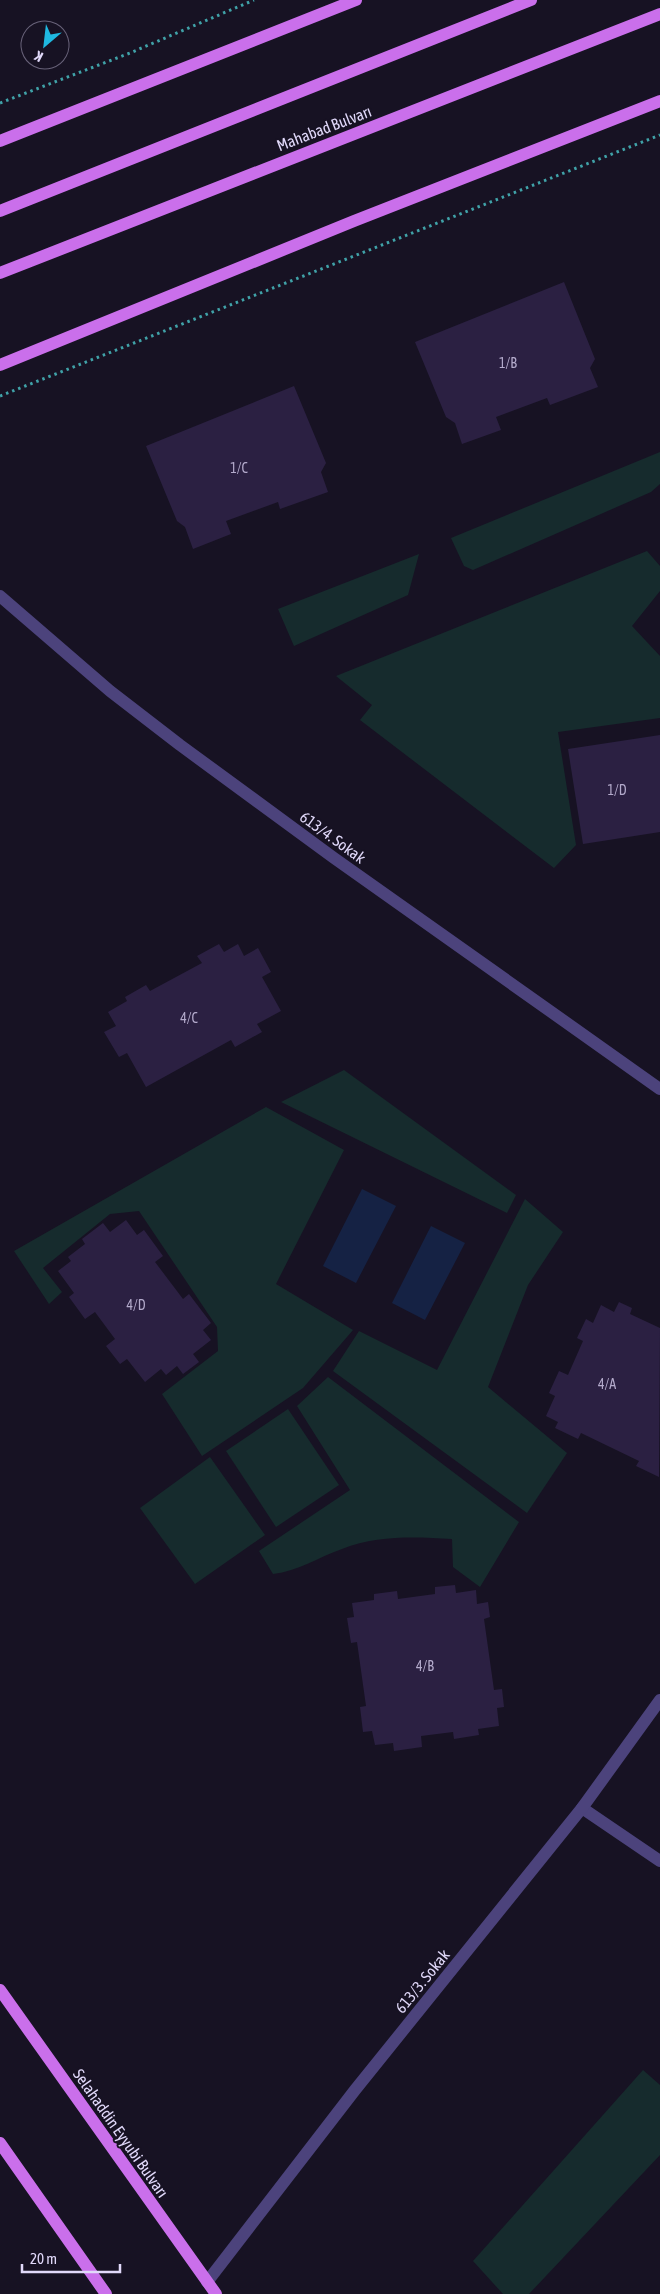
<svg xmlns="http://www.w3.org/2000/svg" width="660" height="2294" viewBox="0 0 660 2294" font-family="'Asap Condensed',sans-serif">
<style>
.green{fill:#162b2d}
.water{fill:#152244}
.building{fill:#2b2042}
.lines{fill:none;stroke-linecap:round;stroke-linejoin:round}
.path{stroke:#40a2a8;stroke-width:3;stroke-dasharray:2.5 4;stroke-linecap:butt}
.minor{stroke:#4c437c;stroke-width:12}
.major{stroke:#ca6feb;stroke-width:12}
.labels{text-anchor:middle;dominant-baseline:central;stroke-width:4;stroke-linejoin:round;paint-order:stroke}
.number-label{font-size:14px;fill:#b4abcc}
.street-label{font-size:16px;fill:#e1d9fa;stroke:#171223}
</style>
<rect width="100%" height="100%" fill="#171223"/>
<!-- green -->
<g class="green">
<polygon points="660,452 660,484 651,492 473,570 464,566 451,538"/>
<polygon points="647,551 660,566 660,591 632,626 660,656 660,718 558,732 576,845 554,868 360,720 372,705 336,676"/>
<polygon points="419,554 408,595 294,646 278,609"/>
<polygon points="344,1070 516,1195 507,1213 281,1102"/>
<polygon points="266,1107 344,1150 276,1284 353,1330 303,1388 202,1456 162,1394 218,1351 217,1327 139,1211 110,1214 43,1268 62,1292 49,1304 14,1251"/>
<polygon points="525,1199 563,1232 528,1285 488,1387 567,1453 527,1513 333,1371 359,1331 437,1370"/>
<path d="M328,1377L519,1522L480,1587L453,1567L452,1539C415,1537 378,1535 342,1549C319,1557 298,1571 273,1574L259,1551L350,1490L297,1406Z"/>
<polygon points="288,1409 339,1485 276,1527 226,1451"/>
<polygon points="210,1457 265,1535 195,1584 140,1508"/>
<polygon points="643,2070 660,2085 660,2155 529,2294 503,2294 473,2261"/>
</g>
<!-- water -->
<g class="water">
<polygon points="362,1189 396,1206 356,1283 323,1266"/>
<polygon points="431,1226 465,1243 425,1320 392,1303"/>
</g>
<!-- building -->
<g class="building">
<polygon points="564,282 595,359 590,368 598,387 550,405 547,398 496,417 501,430 462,444 455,423 446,417 415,342"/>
<polygon points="294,386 326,463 321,472 328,492 280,509 278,502 226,521 231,534 193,549 185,527 177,521 146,446"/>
<polygon points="660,735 660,832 583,844 568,749"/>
<polygon points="219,944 224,952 238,944 244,956 258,948 271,972 262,977 281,1011 257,1024 262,1032 235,1047 231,1040 146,1087 127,1053 119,1057 104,1032 116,1026 108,1012 127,1001 125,997 146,985 150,991 202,963 197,956"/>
<polygon points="126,1220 137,1235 144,1230 163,1256 155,1262 183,1299 189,1294 211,1323 203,1330 211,1340 193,1354 199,1362 183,1374 177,1366 166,1375 161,1369 145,1382 127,1359 120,1364 106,1346 115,1339 95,1312 85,1319 69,1297 74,1293 58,1271 71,1261 68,1257 85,1244 82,1239 103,1223 110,1232"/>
<polygon points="619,1302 632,1308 630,1314 660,1328 659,1477 636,1466 639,1461 581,1433 578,1439 555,1428 558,1422 546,1416 555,1396 549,1393 559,1371 568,1375 583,1341 577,1338 586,1319 593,1323 601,1305 614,1312"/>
<polygon points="455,1585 456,1593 476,1590 477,1604 488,1602 490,1617 484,1619 494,1690 502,1689 504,1707 497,1708 499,1726 478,1729 479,1735 454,1739 453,1732 421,1736 422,1747 394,1751 393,1743 375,1745 372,1731 363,1732 360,1707 366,1706 357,1642 351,1643 347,1618 354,1617 352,1603 374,1600 374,1594 397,1591 398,1599 435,1594 435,1587"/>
</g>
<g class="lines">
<!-- path -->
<g class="path">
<polyline points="0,103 130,53 254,0"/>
<polyline points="0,396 660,135"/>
</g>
<!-- minor -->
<g class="minor">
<polyline points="0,596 110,691 180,745 334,858 660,1089"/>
<polyline points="582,1808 660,1861"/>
<polyline points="207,2282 355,2090 582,1808 660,1700"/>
</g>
<!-- major -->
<g class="major">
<polyline points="0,141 356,0"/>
<polyline points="0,211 531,0"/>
<polyline points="0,273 660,14"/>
<polyline points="0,365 354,221 660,101"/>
<polyline points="0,1990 216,2294"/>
<polyline points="0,2143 106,2294"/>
</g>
</g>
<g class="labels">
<!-- number labels -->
<g class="number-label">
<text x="508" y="363">1/B</text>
<text x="239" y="468">1/C</text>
<text x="617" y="790">1/D</text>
<text x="189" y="1018">4/C</text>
<text x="136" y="1305">4/D</text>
<text x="607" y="1384">4/A</text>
<text x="425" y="1666">4/B</text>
</g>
<!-- street labels -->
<g class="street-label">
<text transform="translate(324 128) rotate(-21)">Mahabad Bulvarı</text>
<text transform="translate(333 837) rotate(36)">613/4. Sokak</text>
<text transform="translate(422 1981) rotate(-51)">613/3. Sokak</text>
<text transform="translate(121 2133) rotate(55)">Selahaddin Eyyubi Bulvarı</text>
</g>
</g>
<!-- north arrow -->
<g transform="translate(45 45) rotate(208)"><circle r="24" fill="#171223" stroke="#686279"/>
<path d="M0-4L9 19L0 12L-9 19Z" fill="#1fb8e0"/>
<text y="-8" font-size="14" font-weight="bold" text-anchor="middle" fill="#e1d9fa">K</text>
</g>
<!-- scale -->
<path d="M22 2264v8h98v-8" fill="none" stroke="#e1d9fa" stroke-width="2.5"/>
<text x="30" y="2264" font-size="15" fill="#e1d9fa" stroke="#171223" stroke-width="4" paint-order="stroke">20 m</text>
</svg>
